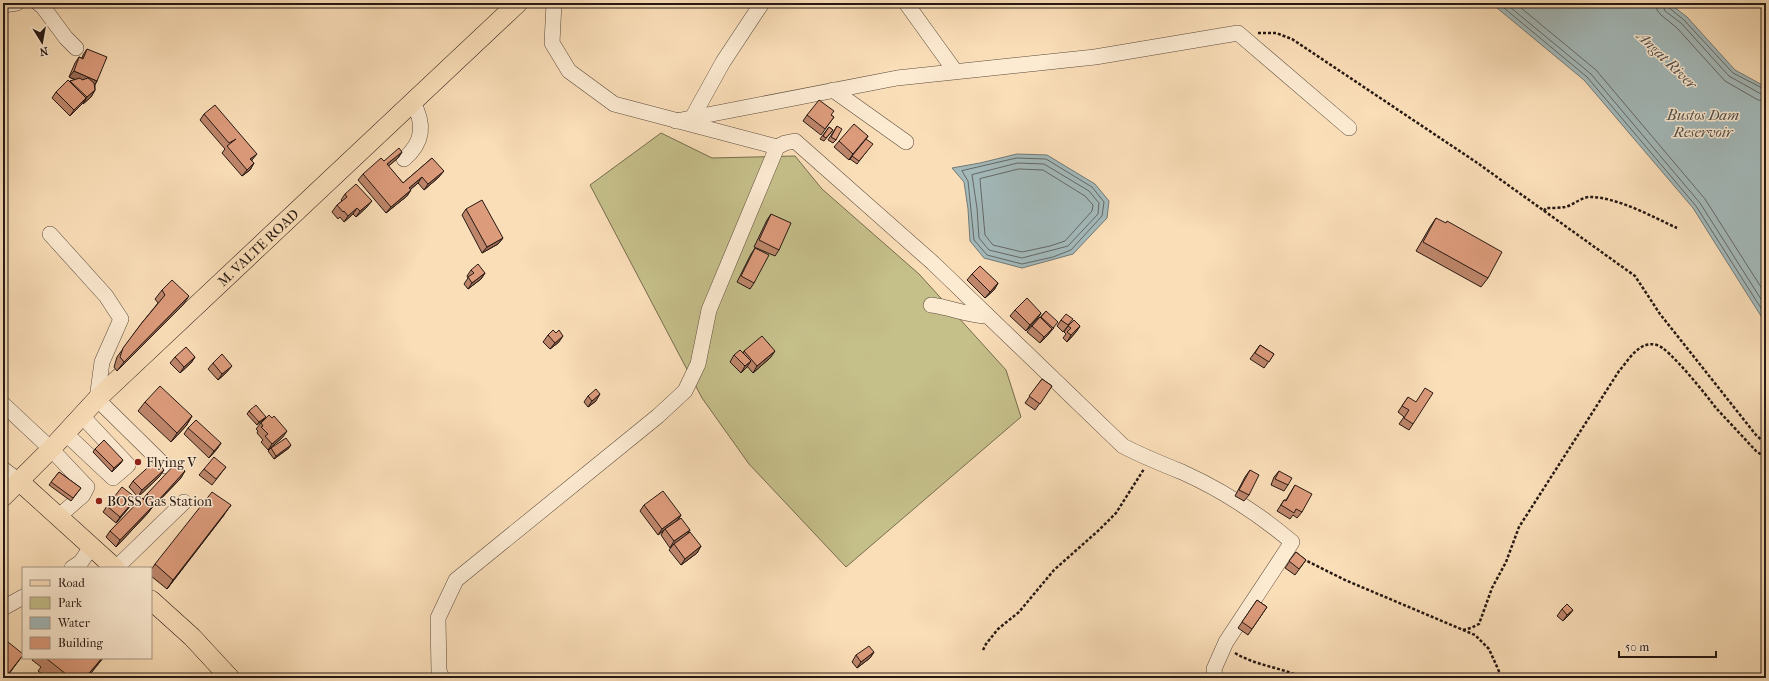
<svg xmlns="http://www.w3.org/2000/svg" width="1769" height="681" viewBox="0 0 1769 681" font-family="'IM FELL French Canon',serif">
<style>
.green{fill:#c5bf8a;stroke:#766c4e}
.water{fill:#a3b9ba;stroke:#717977}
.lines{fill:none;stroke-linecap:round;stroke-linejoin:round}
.shore{stroke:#646866;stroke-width:1}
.minor-casing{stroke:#5b4a3c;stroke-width:16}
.major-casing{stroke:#261813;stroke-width:20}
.path{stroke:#261813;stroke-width:2.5;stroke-dasharray:3 2;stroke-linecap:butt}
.minor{stroke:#fcead1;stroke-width:15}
.major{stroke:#fadeb8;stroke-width:19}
.wall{fill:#bd856a;stroke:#261813}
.shaded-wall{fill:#9a6c56;stroke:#261813}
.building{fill:#dc9b7b;stroke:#261813}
.poi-dot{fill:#8f2418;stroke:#fcead1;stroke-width:1.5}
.labels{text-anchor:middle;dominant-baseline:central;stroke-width:3;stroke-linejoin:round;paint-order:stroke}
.street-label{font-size:14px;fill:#261813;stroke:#fcead1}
.poi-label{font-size:14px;fill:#261813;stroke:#fcead1;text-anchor:start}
.water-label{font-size:15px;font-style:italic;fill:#52504d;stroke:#fcead1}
</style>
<rect width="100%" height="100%" fill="#fadeb8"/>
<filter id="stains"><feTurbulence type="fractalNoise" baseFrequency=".005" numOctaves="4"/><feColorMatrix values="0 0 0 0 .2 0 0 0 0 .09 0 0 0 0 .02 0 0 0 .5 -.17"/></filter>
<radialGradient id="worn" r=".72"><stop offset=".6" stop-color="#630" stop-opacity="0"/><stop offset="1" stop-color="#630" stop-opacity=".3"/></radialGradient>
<!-- green -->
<polygon class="green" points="661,133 712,158 795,156 822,189 919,274 1006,370 1021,417 846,567 749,464 702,398 590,185"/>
<!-- water -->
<g class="water">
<polygon points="1491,3 1669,3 1687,17 1735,70 1766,87 1766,324 1693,208 1584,80"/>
<polygon points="1017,154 1047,155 1095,184 1109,201 1107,218 1073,254 1022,268 984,258 970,241 968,209 964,182 952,168 980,163"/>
</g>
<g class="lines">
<!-- shore -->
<g class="shore">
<polyline points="1498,3 1587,77 1696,206 1766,316"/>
<polyline points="1505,3 1591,74 1700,203 1766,307"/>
<polyline points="1515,3 1596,70 1705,199 1766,295"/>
<polyline points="1656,3 1657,10 1661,15 1677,28 1725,81 1758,100 1766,101"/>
<polyline points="1662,3 1665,11 1681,23 1729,76 1761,94 1766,95"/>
<polyline points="1667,3 1668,7 1684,20 1733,73 1766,90"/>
<polygon points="1017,158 1046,159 1092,187 1104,202 1102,216 1071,250 1053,257 1022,264 987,255 974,240 968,181 962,171"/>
<polygon points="1018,163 1044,164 1089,191 1099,203 1098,214 1068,246 1022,258 989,250 979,238 977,208 972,175"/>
<polygon points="1019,169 1043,170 1085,196 1093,205 1092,211 1065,241 1050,246 1022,252 993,245 985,235 980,179"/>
</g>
<defs>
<g id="minor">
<polyline points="38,3 43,7 66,38 76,48"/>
<polyline points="554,3 552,43 569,71 614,104 777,147"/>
<polyline points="906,3 955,71"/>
<polyline points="3,5 17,3"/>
<polyline points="833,90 906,142"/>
<polyline points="692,118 723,62 762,3"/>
<polyline points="676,121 897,78 1095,57 1238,33 1349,128"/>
<path d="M404,159C424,142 425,123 412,101"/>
<polyline points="50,234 106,296 121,319 102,362 97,399 165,466"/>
<path d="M931,305C950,307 968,316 988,316"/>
<polyline points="3,404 51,449 87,487 83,495 58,517"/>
<polyline points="65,433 113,478 128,465 82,416"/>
<polyline points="3,469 19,481"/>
<polyline points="72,568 81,562 91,547"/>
<polyline points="116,568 184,502"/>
<polyline points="5,607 23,597"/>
<path d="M442,678L439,671L438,618L456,580L658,416L685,391L698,364L709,310L777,147L785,143L795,141L933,263L1123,446C1142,456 1162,464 1182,472C1222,490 1259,514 1292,542L1226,642L1214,669L1215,678"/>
</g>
<g id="major">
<polyline points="19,481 115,568"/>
<path id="s1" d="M3,497L51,449L97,399L518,3"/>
<polyline points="151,600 192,637 230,678"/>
</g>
</defs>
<!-- minor casing -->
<use href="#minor" class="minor-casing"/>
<!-- major casing -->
<use href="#major" class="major-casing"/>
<!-- path -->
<g class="path">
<polyline points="1258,33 1276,33 1292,39 1476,162 1635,276 1660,314 1756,435 1766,444"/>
<path d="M1544,211L1546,208C1552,208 1559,208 1565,207C1574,205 1581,197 1590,197C1617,197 1653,217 1677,228"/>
<polyline points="1303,559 1345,580 1475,635 1489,649 1502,678"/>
<path d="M1463,630L1471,628L1479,624L1492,588L1506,562L1519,527L1619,371C1629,360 1639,340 1657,345C1669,348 1707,396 1716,408C1729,422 1743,437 1756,451L1766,458"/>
<polyline points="983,650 986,644 998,629 1019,612 1054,570 1099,530 1116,513 1144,469"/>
<path d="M1235,653C1256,666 1281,667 1303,678"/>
<polyline points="1332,678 1338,678"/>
</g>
<!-- minor -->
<use href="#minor" class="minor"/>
<!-- major -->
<use href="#major" class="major"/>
</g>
<!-- wall -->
<g class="wall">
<polygon points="87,49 97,81 95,85 95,90 91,97 83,104 82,103 70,116 52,98 56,92 70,81 75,80 69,77 75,63 79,57 82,58 83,55"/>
<polygon points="204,114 252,160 252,161 254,163 250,170 242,176 222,153 225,149 200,120"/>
<polygon points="807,115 831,115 834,117 821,135 803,121"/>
<polygon points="837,126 836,140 833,143 828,140"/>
<polygon points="829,127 833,130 824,141 820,139"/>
<polygon points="868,136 864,142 849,160 834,147 839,141"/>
<polygon points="870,147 857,164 850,159 852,156"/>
<polygon points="402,152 398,158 388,166 403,183 432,158 439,177 424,190 418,183 411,189 407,196 386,213 358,180 363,174 384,161"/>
<polygon points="345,194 367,207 356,217 353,214 344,222 340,217 338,219 332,212 337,205 342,201 341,200"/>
<polygon points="466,209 503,238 498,244 482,253 462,215"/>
<polygon points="771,214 779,250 775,256 754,247 767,220"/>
<polygon points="1436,218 1488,278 1481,287 1416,251 1430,227"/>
<polygon points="755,248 754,283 750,289 737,282 751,254"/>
<polygon points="471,270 485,273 481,279 468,289 464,284 468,278 467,276"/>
<polygon points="972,274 998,283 994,290 985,298 967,280"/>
<polygon points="162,290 183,305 117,371 114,367 117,357 141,324 158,303 155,299"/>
<polygon points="1015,310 1041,313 1037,319 1026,331 1010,316"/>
<polygon points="1046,311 1054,328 1040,343 1027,332 1032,326"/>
<polygon points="1061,320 1069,325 1080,326 1076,332 1067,342 1063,338 1066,334 1064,332 1068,326 1063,332 1057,326"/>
<polygon points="548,335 559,342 550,349 543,342"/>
<polygon points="1260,345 1274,354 1264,368 1250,359"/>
<polygon points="744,351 771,357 753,373 747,366 741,373 730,362 734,355 743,353"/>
<polygon points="175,357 195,357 191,363 180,373 170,363"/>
<polygon points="213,363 227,372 218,380 208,369"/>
<polygon points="1042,379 1052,386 1035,410 1025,403"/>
<polygon points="588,396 596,401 588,407 584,402"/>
<polygon points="1408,397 1413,424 1409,430 1399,424 1404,417 1398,412"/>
<polygon points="145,402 192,416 186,426 171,442 138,411"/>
<polygon points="249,411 266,417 257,425 247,414"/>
<polygon points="261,423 283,437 268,450 261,442 263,440 257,433 258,431 256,429"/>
<polygon points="188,428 221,443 217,449 209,458 184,434"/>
<polygon points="271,448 289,448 274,459 268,451"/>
<polygon points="95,449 121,463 112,472 93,452"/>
<polygon points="226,467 212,485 199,475 204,469"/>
<polygon points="1250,470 1249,495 1244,501 1235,496 1245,477"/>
<polygon points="1279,471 1288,485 1284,491 1271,485 1274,477"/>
<polygon points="59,472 81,488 71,501 49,485"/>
<polygon points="160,476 138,497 129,487 133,481"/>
<polygon points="181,478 151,509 148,513 116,547 106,537 110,531 143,499 147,494"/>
<polygon points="1295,485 1302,512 1297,518 1293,515 1290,519 1277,511 1284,500 1286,500"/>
<polygon points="132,504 116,523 103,512 107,506"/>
<polygon points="644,505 681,515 678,520 690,530 688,533 701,546 697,553 681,565 669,550 672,546 670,548 661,535 664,530 658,535 640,511"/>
<polygon points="224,515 167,589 151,576 151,570 155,564"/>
<polygon points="1296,552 1306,560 1295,575 1285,568"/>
<polygon points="1257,600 1267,607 1248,635 1238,628"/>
<polygon points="1562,609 1573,610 1568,616 1563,621 1557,616"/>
<polygon points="874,652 870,658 857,668 852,662 856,655"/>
<polygon points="33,658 103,658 87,678 47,678 38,671 41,667 32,660"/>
</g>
<!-- shaded-wall -->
<g class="shaded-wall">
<polygon points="74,71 97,81 93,87 69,77"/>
<polygon points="95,90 91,97 83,104 87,97"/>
<polygon points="86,98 82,104 70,116 74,110"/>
<polygon points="868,136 864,142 849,160 853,154"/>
<polygon points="402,152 398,158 383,171 387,164"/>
<polygon points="257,154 252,160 246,165 250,159"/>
<polygon points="254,163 250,170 242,176 247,170"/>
<polygon points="444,171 439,177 424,190 428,184"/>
<polygon points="422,177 418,183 405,194 409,188"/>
<polygon points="411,190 407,196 386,213 391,207"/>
<polygon points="372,201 367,207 356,217 360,211"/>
<polygon points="357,208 353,214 344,222 348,216"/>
<polygon points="503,238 498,244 482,253 487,247"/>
<polygon points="485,273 481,279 468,289 472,283"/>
<polygon points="998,283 994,290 985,298 990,292"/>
<polygon points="189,296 183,305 117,371 124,362"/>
<polygon points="1041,313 1037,319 1026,331 1030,325"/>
<polygon points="1080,326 1076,332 1067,342 1071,335"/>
<polygon points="1052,329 1048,335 1040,343 1044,337"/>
<polygon points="563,336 559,342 550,349 555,343"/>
<polygon points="775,351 771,357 753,373 757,366"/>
<polygon points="195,357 191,363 180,373 184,367"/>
<polygon points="751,361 747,367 741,373 745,366"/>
<polygon points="232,366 227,372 218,380 222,374"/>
<polygon points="600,394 596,401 588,407 592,401"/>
<polygon points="192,416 186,426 171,442 177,433"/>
<polygon points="266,417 263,420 257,425 259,422"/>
<polygon points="287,431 283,437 268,450 272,444"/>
<polygon points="221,443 217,449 209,458 214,451"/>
<polygon points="291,445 289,448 274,459 276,456"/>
<polygon points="123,460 121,463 112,472 114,468"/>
<polygon points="164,470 160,476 138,497 142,490"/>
<polygon points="185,471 181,478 151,509 156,503"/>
<polygon points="136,498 132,504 116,523 120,517"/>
<polygon points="231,505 224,515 167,589 173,580"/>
<polygon points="152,507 148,513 116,547 120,540"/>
<polygon points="681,515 677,521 665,529 664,530 658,535 662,529"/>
<polygon points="690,530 686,536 674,544 670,548 674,541"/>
<polygon points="701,546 697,553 681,565 685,559"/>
<polygon points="1573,610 1568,616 1563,621 1567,615"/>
<polygon points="874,652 870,658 857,668 861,662"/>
<polygon points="23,655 6,678 5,678"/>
<polygon points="102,658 103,658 87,678 85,678"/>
</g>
<!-- building -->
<g class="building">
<polygon points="87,49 107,57 97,81 74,71 79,57 83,59"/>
<polygon points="80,78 82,80 88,78 94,83 95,90 87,97 70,81"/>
<polygon points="68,80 86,98 74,110 56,92"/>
<polygon points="819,100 834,111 831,115 834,117 825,129 807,115"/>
<polygon points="215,105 257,154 250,159 254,163 247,170 227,146 236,139 229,143 204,114"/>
<polygon points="854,124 868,136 853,154 839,141"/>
<polygon points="837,126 842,129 836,140 831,137"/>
<polygon points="829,127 833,130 826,138 823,136"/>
<polygon points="866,139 873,144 859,161 852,156"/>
<polygon points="399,148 402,152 387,164 403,183 432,158 444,171 428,184 422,177 409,188 411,190 391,207 363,174 381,158 384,161"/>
<polygon points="356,184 372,201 360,211 357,208 348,216 344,211 343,212 337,205 347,197 345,194"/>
<polygon points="482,200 503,238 487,247 466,209"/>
<polygon points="771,214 791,223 779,250 759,240"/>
<polygon points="1436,218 1446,223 1447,221 1502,252 1488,278 1423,242"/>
<polygon points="755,248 769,255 754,283 741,276"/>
<polygon points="478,264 485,273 472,283 468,277 474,273 471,270"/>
<polygon points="980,266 998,283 990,292 972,274"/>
<polygon points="172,280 189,296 124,362 120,357 123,348 141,324 165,295 162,290"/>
<polygon points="1027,298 1041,313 1030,325 1015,310"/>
<polygon points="1046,311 1058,322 1053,328 1041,317"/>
<polygon points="1066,314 1073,319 1068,325 1061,320"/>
<polygon points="1040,317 1052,329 1044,337 1032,326"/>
<polygon points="1074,320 1080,326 1071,335 1067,332 1071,328 1068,326"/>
<polygon points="553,330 556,333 559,330 563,336 555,343 548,335"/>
<polygon points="762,336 775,351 757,366 744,351"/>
<polygon points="1260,345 1274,354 1269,362 1255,353"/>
<polygon points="186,347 195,357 184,367 175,357"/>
<polygon points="740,350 751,361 745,366 734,355"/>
<polygon points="222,354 232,366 222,374 213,363"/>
<polygon points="1042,379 1052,386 1040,404 1029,396"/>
<polygon points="160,386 192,416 177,433 145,402"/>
<polygon points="1425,388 1433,393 1413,424 1404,418 1409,410 1402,406 1408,397 1416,402"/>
<polygon points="596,389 600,394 592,401 588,396"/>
<polygon points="256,405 266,417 259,422 249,411"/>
<polygon points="269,415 272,418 274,416 287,431 272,444 265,436 268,434 261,427 263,426 261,423"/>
<polygon points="196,420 221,443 214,451 188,428"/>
<polygon points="286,438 291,445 276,456 271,448"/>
<polygon points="104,440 123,460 114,468 95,449"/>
<polygon points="214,457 226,467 216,479 204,469"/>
<polygon points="156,460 164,470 142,490 133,481"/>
<polygon points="176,463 185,471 156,503 147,494"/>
<polygon points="1250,470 1259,475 1249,495 1239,490"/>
<polygon points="1279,471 1292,478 1288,485 1275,479"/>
<polygon points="59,472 81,488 73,498 51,482"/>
<polygon points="1295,485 1312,494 1302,512 1296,509 1294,513 1281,505 1284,500 1286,501"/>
<polygon points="122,487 136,498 120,517 107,506"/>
<polygon points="663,491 681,515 662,529 644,505"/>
<polygon points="212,492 231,505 173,580 155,564"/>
<polygon points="142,498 152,507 120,540 110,531"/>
<polygon points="681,518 690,530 674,541 665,529"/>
<polygon points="690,532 701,546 685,559 674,544"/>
<polygon points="1296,552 1306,560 1299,569 1289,561"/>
<polygon points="1257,600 1267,607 1252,629 1242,622"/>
<polygon points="1567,604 1573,610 1567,615 1562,609"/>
<polygon points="3,638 23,654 23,655 5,678 3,678"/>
<polygon points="869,646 874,652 861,662 856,655"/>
<polygon points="47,658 102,658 85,678 71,678 47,659"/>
</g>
<!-- markers -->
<g class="poi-dot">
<circle cx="138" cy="462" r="4"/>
<circle cx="99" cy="501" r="4"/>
</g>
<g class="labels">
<!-- street labels -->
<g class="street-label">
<text stroke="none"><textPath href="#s1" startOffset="357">M. VALTE ROAD</textPath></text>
</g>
<!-- poi labels -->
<g class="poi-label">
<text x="146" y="462">Flying V</text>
<text x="107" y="501">BOSS Gas Station</text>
</g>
<!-- water labels -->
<g class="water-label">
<text transform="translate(1667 60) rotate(44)">Angat River</text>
<text x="1703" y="115">Bustos Dam<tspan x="1703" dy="17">Reservoir</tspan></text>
</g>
</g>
<!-- margin -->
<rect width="1769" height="681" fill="none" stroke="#fadeb8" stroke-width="16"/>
<rect x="4" y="4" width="1761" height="673" fill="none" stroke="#261813" stroke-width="2"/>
<rect x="8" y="8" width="1753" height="665" fill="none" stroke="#261813"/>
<!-- legend -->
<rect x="22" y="567" width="130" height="92" fill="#fcead1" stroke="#a69685"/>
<rect x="30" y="580" width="20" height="6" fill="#fadeb8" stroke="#a69685"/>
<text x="58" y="587" font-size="12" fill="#261813">Road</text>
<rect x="30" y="597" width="20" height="12" fill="#c5bf8a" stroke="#a69685"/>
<text x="58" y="607" font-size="12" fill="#261813">Park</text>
<rect x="30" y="617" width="20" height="12" fill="#a3b9ba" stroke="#a69685"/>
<text x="58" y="627" font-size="12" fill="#261813">Water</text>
<rect x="30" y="637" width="20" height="12" fill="#dc9b7b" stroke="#a69685"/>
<text x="58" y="647" font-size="12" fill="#261813">Building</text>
<!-- north arrow -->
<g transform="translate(42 42) rotate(169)" stroke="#fcead1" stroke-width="3" paint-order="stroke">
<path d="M0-3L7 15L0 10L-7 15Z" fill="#261813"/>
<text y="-6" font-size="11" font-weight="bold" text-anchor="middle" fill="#261813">N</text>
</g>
<!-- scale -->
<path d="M1619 651v6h97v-6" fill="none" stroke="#261813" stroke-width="2"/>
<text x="1625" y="651" font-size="12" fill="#261813" stroke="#fcead1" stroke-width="3" paint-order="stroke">50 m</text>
<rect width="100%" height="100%" filter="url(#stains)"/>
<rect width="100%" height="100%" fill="url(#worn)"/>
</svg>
